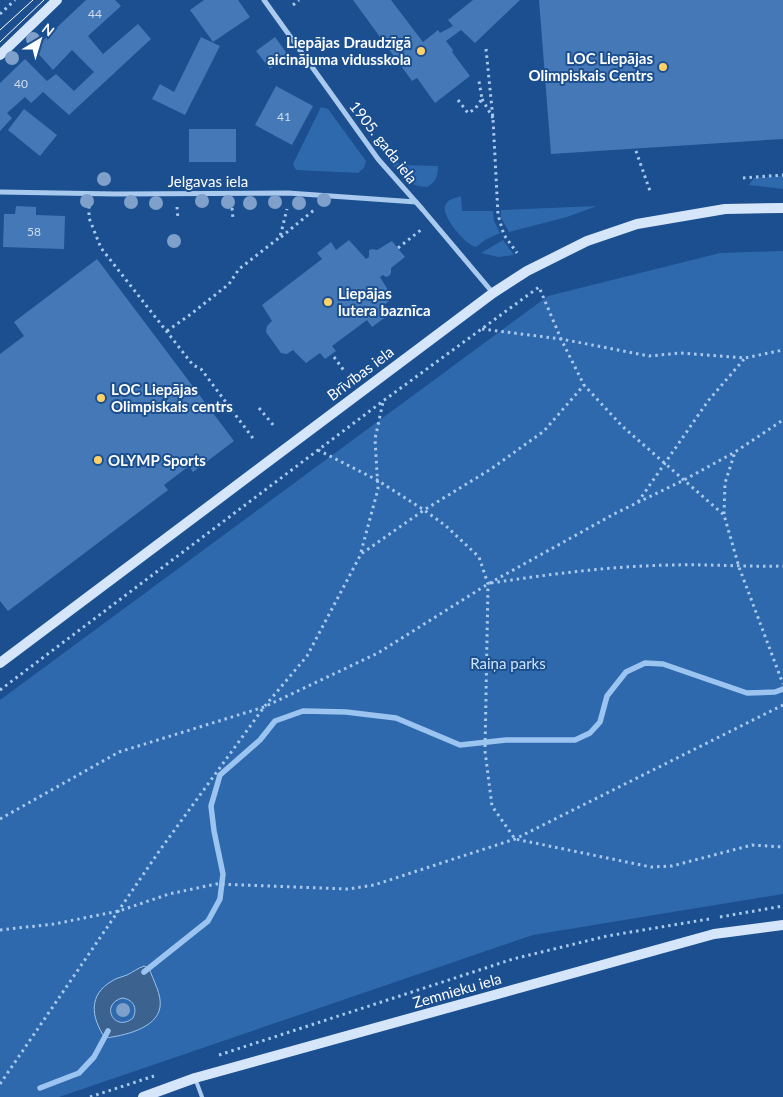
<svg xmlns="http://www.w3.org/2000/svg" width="783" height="1097" viewBox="0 0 783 1097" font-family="Lato,sans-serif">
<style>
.green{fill:#2e69ad}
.water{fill:#3c6290;stroke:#9cc4f0;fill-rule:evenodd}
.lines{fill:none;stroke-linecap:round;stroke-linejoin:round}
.stream{stroke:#9cc4f0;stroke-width:5.5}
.building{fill:#4478b7}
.path{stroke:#a9c9ee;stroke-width:3;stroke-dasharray:2.5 4;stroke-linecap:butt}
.lane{stroke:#a9c9ee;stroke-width:4}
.street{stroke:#a9c9ee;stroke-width:5}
.secondary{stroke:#d6e6fa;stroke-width:10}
.tram{stroke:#fff;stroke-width:1}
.tree{fill:#7ea0ca}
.poi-dot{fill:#ffd166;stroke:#1b4f8f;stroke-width:2}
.labels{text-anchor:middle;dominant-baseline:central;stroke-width:4;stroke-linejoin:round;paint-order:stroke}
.number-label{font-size:12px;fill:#d0dded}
.poi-label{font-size:15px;font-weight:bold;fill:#fff;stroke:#1b4f8f;text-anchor:start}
.street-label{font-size:15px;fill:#fff;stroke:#1b4f8f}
.park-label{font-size:15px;fill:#cfe3fa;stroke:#1b4f8f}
</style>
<rect width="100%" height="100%" fill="#1b4f8f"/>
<!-- green -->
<g class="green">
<polygon points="321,107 328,109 366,161 364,168 358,173 296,170 293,164"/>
<path d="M393,157L400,165L438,166C438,176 436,182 427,187C407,187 399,173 388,159Z"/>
<polygon points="783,176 783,189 749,185 754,178"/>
<path d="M461,196L462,211H493L494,221L500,233L485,240L476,247C466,245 442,218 445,206C447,199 455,198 461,196Z"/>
<polygon points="597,206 567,217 509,232 501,218 501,210"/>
<polygon points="503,240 514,255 498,257 481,253"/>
<polygon points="783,251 783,894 533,935 59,1097 0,1097 0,700 548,296 720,253"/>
</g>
<!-- water -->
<path class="water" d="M144,966L149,968C153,980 162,995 160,1007C157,1029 122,1036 105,1038C91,1017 88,995 112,981C116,978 122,977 127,975C133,972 138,968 144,966ZM122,998C133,999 138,1008 133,1018C115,1033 99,1005 122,998Z"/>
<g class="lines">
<!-- stream -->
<g class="stream">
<polyline points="144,972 208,921 220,899 223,874 214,831 211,806 220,775 260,740 275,721 303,711 346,712 396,718 460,745 506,740 575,740 590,733 600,722 607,696 626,672 645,663 663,664 747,693 775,692 783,689"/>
<polyline points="40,1088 79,1073 94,1057 108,1031"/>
</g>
</g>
<!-- building -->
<g class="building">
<polygon points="86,0 115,0 121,6 88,36 103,54 138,24 151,39 69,115 43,92 31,103 25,97 7,113 12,118 0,131 0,83 25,59 47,81 56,74 74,91 94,72 72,50 53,70 34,49"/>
<polygon points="204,0 238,0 250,17 213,42 190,10"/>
<polygon points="353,0 391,0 423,42 438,30 440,33 453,26 448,20 473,0 520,0 475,43 461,30 446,41 453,50 452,52 470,76 435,103 417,78 412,81"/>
<polygon points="539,0 783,0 783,139 551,154"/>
<polygon points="201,37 220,46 185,115 152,99 160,84 174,92"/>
<polygon points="275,37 288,55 270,69 256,51"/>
<polygon points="276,86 313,106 292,145 255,125"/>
<polygon points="24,109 57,135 40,156 8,130"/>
<rect x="189" y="129" width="47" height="33"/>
<polygon points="16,206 36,207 36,215 65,216 64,249 3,247 4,214 15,214"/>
<polygon points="349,240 366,259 369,257 369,250 372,249 377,250 392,241 405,257 391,268 391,273 389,276 386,277 383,275 380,277 393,298 380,308 387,316 372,327 367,320 332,346 336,351 325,359 320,353 306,363 293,350 287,354 281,353 266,332 267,326 272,321 262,305 322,259 317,253 331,242 336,250"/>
<polygon points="97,259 234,441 193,472 189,466 164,485 168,490 8,611 0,601 0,354 24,336 14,322"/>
</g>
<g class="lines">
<!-- path -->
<g class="path">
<polyline points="293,5 299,0"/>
<polyline points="0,14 15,0"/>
<polyline points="486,49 493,119 498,215 504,235 517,253"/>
<polyline points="482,99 493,118"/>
<polyline points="458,100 468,113 475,109 482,99 479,81"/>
<polyline points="636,151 650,191"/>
<polyline points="743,178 783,175"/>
<polyline points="89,206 89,218 101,248 193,365 201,369 255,441"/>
<polyline points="177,207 178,219"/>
<polyline points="232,208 233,219"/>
<polyline points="281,237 314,210"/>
<polyline points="398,248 422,229"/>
<polyline points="482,329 561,339 649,356 681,353 745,358 783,350"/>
<polyline points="167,331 191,314 229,284 239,269 280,237 287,209"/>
<polyline points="334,357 345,372"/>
<polyline points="259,408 274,426"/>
<polyline points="318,450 377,480 424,510 446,526 479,557 488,584 485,751 492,806 515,839 651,867 672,866 752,845 783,847"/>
<polyline points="638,502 708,401 745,358"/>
<polyline points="724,514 725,483 735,452"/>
<polyline points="361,552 378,489 375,439 383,402"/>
<path d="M491,583C551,574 612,566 673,565C709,564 746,567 783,566"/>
<polyline points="0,690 383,401 539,287 561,339 584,385 622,426 724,515 739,567 783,684"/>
<polyline points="0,819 119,752 264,707 378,653 488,584 614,514 684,480 735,452 783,420"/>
<polyline points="720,917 783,906"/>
<polyline points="0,930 54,924 119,911 169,894 216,884 348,889 374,885 515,839 783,705"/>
<polyline points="219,1055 513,959 607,936 709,919"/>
<polyline points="0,1084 160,850 264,707 307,656 361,554 424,510 491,469 544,431 584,385"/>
<polyline points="90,1097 154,1076"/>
</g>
<!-- lane -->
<polyline class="lane" points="195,1078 202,1097"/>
<!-- street -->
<g class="street">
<polyline points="264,0 378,159 423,210 493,293"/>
<polyline points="0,192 116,194 288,193 416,202"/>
</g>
<!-- secondary -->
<g class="secondary">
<polyline points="0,55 57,0"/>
<polyline points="0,663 493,293 527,271 587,241 637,224 725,209 783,208"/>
<polyline points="143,1097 195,1078 714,934 783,925"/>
</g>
<!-- tram -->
<g class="tram">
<polyline points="0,30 33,0"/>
<polyline points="0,42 44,0"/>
</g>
</g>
<!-- trees -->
<g class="tree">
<circle cx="33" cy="39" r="7"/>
<circle cx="12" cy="58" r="7"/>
<circle cx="104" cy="179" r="7"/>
<circle cx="324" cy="200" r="7"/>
<circle cx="87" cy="201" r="7"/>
<circle cx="202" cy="201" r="7"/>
<circle cx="131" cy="202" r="7"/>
<circle cx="228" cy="202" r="7"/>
<circle cx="275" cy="202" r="7"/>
<circle cx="156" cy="203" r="7"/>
<circle cx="250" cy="203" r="7"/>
<circle cx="299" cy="203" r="7"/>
<circle cx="174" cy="241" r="7"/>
<circle cx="123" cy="1010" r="7"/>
</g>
<!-- markers -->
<g class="poi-dot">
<circle cx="421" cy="51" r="5"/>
<circle cx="663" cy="67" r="5"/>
<circle cx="328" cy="302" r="5"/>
<circle cx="101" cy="398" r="5"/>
<circle cx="98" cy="460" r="5"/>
</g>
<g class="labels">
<!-- number labels -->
<g class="number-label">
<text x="95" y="13">44</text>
<text x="21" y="83">40</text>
<text x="284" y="116">41</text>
<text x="34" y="231">58</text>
</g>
<!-- poi labels -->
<g class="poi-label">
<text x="411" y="42" text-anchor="end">Liepājas Draudzīgā<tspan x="411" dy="17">aicinājuma vidusskola</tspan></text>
<text x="653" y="58" text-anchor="end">LOC Liepājas<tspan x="653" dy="17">Olimpiskais Centrs</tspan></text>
<text x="338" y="293">Liepājas<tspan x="338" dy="17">lutera baznīca</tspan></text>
<text x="111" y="389">LOC Liepājas<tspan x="111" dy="17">Olimpiskais centrs</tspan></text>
<text x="108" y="460">OLYMP Sports</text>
</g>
<!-- street labels -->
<g class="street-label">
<text transform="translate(384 142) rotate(52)">1905. gada iela</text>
<text x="208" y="181">Jelgavas iela</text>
<text transform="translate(360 373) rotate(-37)">Brīvības iela</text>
<text transform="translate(457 990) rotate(-16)">Zemnieku iela</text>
</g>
<!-- park labels -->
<g class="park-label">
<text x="508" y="663">Raiņa parks</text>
</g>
</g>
<!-- north arrow -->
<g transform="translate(40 40) rotate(38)" stroke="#1b4f8f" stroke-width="4" paint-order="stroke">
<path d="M0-4L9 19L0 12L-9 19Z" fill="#ffffff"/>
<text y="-8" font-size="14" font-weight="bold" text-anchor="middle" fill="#ffffff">N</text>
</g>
</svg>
